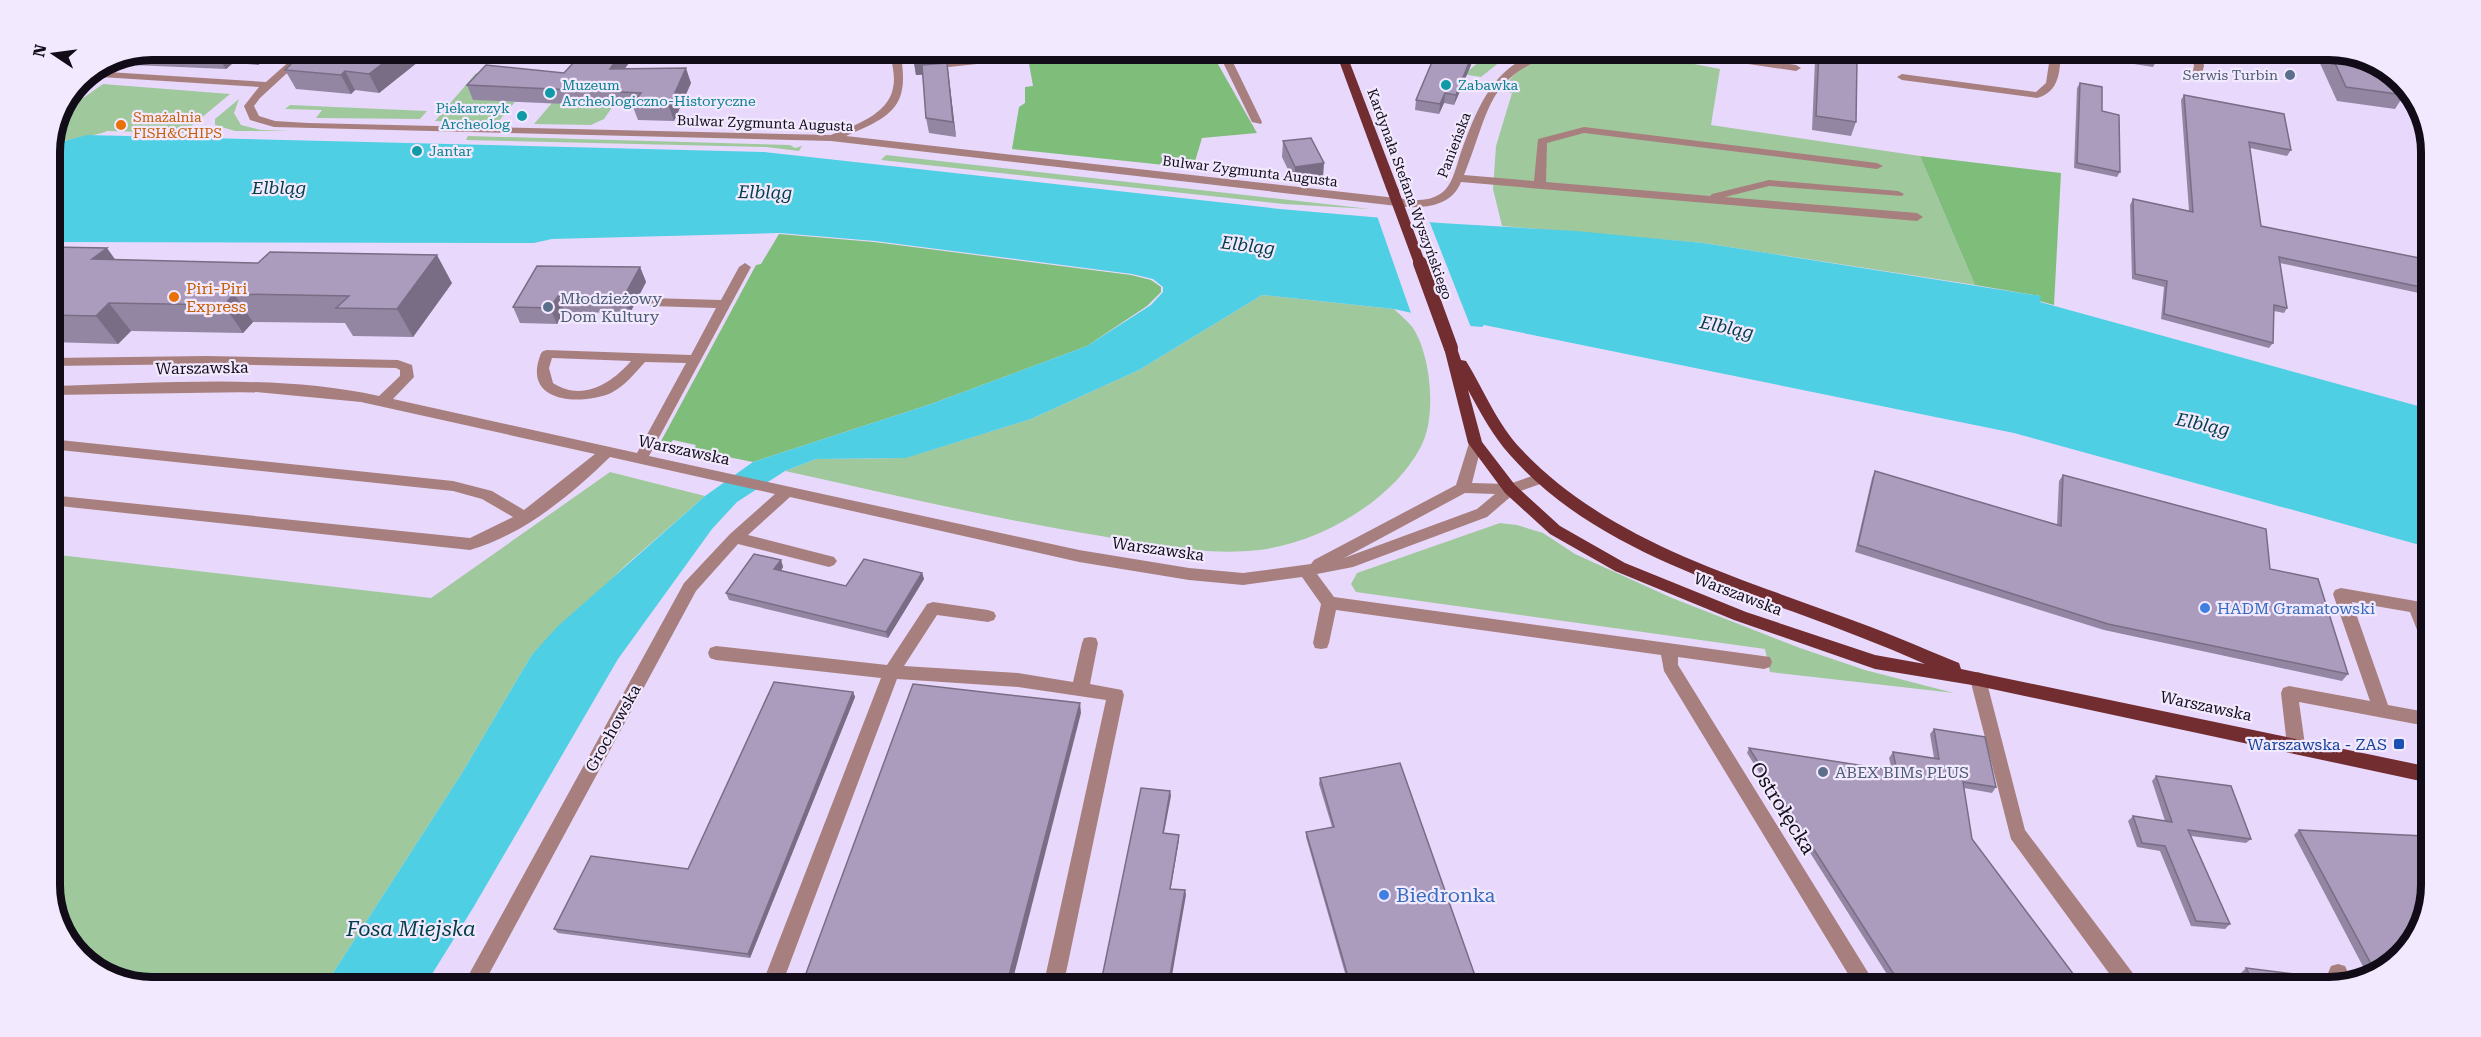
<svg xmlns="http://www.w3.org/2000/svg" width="2481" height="1037" viewBox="0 0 2481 1037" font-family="'Roboto Serif',serif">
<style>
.green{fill:#a0c89d}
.forest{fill:#7fbd7a}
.water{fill:#4fcfe4}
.pier{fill:#e8d9fc}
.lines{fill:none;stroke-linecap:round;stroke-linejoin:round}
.minor{fill:#a87f7f;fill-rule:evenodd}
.major{fill:#722d31;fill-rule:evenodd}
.major-bridge-far1{stroke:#722d31;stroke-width:11}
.major-bridge{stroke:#722d31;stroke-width:14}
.wall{fill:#9386a3}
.shaded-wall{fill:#786d85}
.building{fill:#ab9cbe;stroke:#786d85;stroke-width:1.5}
.service-dot{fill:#5c6f8a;stroke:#f2e9ff;stroke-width:2}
.culture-dot{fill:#0f9aa8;stroke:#f2e9ff;stroke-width:2}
.food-dot{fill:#e8710a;stroke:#f2e9ff;stroke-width:2}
.shop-dot{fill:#3f7fe0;stroke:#f2e9ff;stroke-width:2}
.transit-dot{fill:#1a4fb4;stroke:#f2e9ff;stroke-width:2}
.labels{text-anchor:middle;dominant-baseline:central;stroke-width:4.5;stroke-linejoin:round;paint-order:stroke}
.far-service-label{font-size:14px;fill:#4e5e75;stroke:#f2e9ff;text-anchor:end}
.far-culture-label{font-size:14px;fill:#0d838f;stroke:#f2e9ff;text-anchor:start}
.far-food-label{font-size:14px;fill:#c56008;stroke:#f2e9ff;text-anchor:start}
.far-street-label{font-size:14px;fill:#110c18;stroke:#f2e9ff}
.food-label{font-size:16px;fill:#c56008;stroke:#f2e9ff;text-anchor:start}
.service-label{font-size:16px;fill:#4e5e75;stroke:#f2e9ff;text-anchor:start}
.street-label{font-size:16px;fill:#110c18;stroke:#f2e9ff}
.shop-label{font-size:16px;fill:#366cbe;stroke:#f2e9ff;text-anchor:start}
.transit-label{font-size:16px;fill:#164399;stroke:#f2e9ff;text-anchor:end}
.water-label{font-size:18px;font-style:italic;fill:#023f48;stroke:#f2e9ff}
.near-street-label{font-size:20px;fill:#110c18;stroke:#f2e9ff}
.near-shop-label{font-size:20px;fill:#366cbe;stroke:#f2e9ff;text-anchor:start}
.near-water-label{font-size:21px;font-style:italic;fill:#023f48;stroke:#f2e9ff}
.rim{fill:none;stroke:#110c18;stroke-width:8}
</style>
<rect width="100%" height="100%" fill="#e8d9fc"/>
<!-- green -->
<g class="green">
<polygon points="1492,50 1499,50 1506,57 1481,77 1468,75 1466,73"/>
<path d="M1589,50H1688L1692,57L1689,63L1720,69L1711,125L1920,156L1975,285L1703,243L1502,226L1493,189L1496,146L1512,93L1502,91C1518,59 1558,55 1589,50Z"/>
<polygon points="476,73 498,74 474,99 515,102 497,123 435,121"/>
<path d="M103,84L230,94L183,133L107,131C104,134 58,142 51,143L65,111Z"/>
<polygon points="239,99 234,113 241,125 261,130 292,131 235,131 215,125 215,119"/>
<polygon points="552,103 613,106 604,119 591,125 534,124"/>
<polygon points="290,105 427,111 420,119 316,118 322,110 285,109"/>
<polygon points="468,136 790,145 795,148 802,146 799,151 766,147 466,140"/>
<polygon points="886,155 1370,209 1284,204 881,160"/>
<path d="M1262,295L1394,309C1400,315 1408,321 1413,328C1431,356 1436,413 1423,442C1397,499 1320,543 1259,550C1207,556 1152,545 1101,536C995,519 890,494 785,471L816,459L905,458L1031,419L1139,370Z"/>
<polygon points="610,472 705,496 626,565 531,656 462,773 324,987 152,987 113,980 70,947 50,892 50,554 431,598"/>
<polygon points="1500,523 1517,525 1543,533 1575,554 1672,598 1800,648 1865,670 1954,693 1770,672 1765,649 1356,592 1351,584 1357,573"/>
</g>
<!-- forest -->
<g class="forest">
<polygon points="1124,50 1210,50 1257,133 1202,138 1193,168 1012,149 1019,107 1025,103 1025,87 1033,86 1028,58"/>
<polygon points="1920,156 2061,173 2054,305 2039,301 2040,296 1975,285"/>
<polygon points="779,234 874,242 1131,275 1151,280 1161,287 1161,292 1147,306 1087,346 931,404 753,462 693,450 696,445 673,440 669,445 660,443 756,265 761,264"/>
</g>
<!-- water -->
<polygon class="water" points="87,135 764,152 1280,209 1440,223 1576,231 1703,243 2041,296 2040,302 2429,409 2427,547 2014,433 1484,325 1482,327 1471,326 1394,309 1262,295 1139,370 1031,419 906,458 816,459 785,471 737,502 712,529 618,659 473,908 424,987 324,987 462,773 531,656 557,627 705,496 753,462 931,404 1087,346 1151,305 1163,292 1163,287 1153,279 1132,274 875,241 780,233 552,239 534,243 50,242 50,145"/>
<!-- pier -->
<polygon class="pier" points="1376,213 1428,218 1472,330 1412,316"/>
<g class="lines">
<!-- minor -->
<g class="minor">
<path d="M302,50H312L260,98L254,106L259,116L275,121L308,123L831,135C853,126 888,115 893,88C896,76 891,62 890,50H900C910,105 896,115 846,136L1414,200C1425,200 1436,199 1445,190C1453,182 1457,164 1461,152C1480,100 1500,50 1565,50L1564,52C1485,74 1491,109 1464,175L1534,181L1538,139L1584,127L1877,163L1883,166L1877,169L1584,133L1547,143L1546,182L1710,196L1712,194L1769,180L1898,191L1904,194L1902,196L1769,186L1725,197L1917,213L1923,217L1917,221L1461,182C1452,205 1428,208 1406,207L831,141L274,127L250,120L244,106L259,87L84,76L92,71L266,82Z"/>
<polygon points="944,50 954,50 954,60 990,57 989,50 999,50 1001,59 996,62 949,67 944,64"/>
<polygon points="1217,50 1227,50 1262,122 1261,124 1252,122"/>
<polygon points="1705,50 1717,50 1730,55 1796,65 1801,68 1796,71 1728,61"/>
<path d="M2051,50H2061C2060,70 2060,92 2037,98L1902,80L1897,77L1902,74L2036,92L2046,83Z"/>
<polygon points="2190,50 2200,50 2204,66 2200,81 2191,79 2194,66"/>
<path d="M745,263L751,267L649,456L1079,550L1189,568L1243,573L1311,564L1314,560L1456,485L1470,440H1480L1482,443L1472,483L1509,484L1541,473L1546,474L1548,478L1546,482L1515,493L1487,517L1353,567L1317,574L1334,597L1770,657L1772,662L1770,667L1764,669L1678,657V665L1877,987H1856L1664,671L1661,655L1336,610L1329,643L1327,648L1321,649L1315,648L1313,643L1321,604L1302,577L1243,585L1189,580L1079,562L790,497L748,535L834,557L837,561L834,565L829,567L738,544L696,591L482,987H462L684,583L730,534L775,494L610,457C571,495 523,535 470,550L50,505V495L470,538L513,517L482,499L453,491L50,449V439L453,481L492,491L524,510L595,454L361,402L256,392L50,395V386C157,384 274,373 379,396L400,376V370L396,368L207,364L50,366V358L207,356L398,360L412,365L414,377L393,399L637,453L686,363L645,362C635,373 625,386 611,393C583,405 525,404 539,359C541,353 541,351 547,350L691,355L716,308L650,306L644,302L650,298L721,300L739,267ZM552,358L631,361C611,384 582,402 553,383L549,368ZM1465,493L1495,494L1477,509L1344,558Z"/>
<polygon points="2341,588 2427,603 2427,641 2421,640 2410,612 2352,602 2388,705 2426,712 2426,726 2299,702 2305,745 2302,750 2296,752 2290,750 2287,745 2281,693 2283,688 2289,686 2370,701 2333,594 2335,590"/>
<polygon points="933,602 988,610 994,612 996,616 994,620 988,622 937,615 904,666 1018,673 1073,682 1082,643 1084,638 1090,637 1096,638 1098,643 1090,684 1122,690 1124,695 1063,987 1043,987 1106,700 1018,687 897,679 781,987 761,987 881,678 716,660 710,658 708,653 710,648 716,646 887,665 927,604"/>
<polygon points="1978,672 1984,674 1986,679 2025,830 2138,980 2141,987 2119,987 2011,839 1970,679 1972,674"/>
<polygon points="2338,964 2345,966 2352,981 2334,986 2328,973 2331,966"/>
</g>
<!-- major -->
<g class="major">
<polygon points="1335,50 1345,50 1399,191 1397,193 1389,193 1387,191"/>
<path d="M1451,344L1456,345L1461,360L1466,361C1484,390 1497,424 1521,449C1606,539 1728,574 1841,616C1881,630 1920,647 1959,663L1961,669L2425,766V782L1978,686L1875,669L1734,620L1615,571L1550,534L1505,493L1468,443L1444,348ZM1468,390C1480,412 1493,436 1510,455C1583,538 1693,575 1794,612C1838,628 1882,645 1925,664L1875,655L1746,612L1625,563L1560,526L1515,485L1482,442Z"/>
</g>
<!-- major-bridge-far1 -->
<polyline class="major-bridge-far1" points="1393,191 1420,264"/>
<!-- major-bridge -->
<polyline class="major-bridge" points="1420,263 1451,348"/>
</g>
<!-- wall -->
<g class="wall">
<polygon points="152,50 433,50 379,93 355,90 351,94 296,89 285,70 301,53 299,50 288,59 267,58 258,65 233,63 226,69 133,65 126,55"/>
<polygon points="912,50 940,50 942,64 947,63 956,137 929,133 926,118 923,75 916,75"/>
<polygon points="1764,50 1851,50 1856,122 1851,136 1812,130 1815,60 1763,52"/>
<polygon points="1915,50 2026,50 2027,53 2022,63"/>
<polygon points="2095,50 2156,50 2158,58 2153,67 2096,58"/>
<polygon points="2314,50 2329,50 2404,95 2395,109 2337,101"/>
<polygon points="1472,55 1471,65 1454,105 1444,103 1439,114 1415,110 1416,100"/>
<polygon points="625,69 691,83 674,121 638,120 633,107 473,100 467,85 564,73"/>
<polygon points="2080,83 2102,111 2120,172 2117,177 2074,168 2077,88"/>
<polygon points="2184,95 2291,150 2287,156 2250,148 2261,226 2430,279 2430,293 2428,295 2280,263 2287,308 2284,313 2274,311 2273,343 2269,348 2161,319 2164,287 2132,279 2130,205 2133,199 2189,211 2181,100"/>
<polygon points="1283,141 1323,178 1294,182 1282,157"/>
<polygon points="50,247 115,260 452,283 413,337 353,336 345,323 253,322 243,333 131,331 118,344 50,342"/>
<polygon points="640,267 646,282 630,313 565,312 557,324 520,323 513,307"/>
<polygon points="1875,471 2057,525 2059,481 2063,475 2270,569 2348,674 2342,681 2104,630 1855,552 1872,478"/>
<polygon points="781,560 783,567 781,571 846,586 922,573 924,579 888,638 729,600 726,593"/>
<polygon points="853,692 855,697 750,958 558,933 554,929 688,869"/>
<polygon points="1934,729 1996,787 1992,793 1964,788 1972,839 2083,987 1895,987 1747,753 1749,748 1892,770 1889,758 1893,752 1934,758 1930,734"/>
<polygon points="2156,776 2251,839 2246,843 2191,836 2230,924 2225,929 2191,926 2160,851 2137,847 2128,821 2133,816 2165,821 2152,781"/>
<polygon points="1320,778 1479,987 1349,987 1306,837 1306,832 1332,827 1319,784"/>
<polygon points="2299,830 2386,970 2368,976 2294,835"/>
<polygon points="2246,968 2320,987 2248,987 2241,973"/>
</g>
<!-- shaded-wall -->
<g class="shaded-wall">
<polygon points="214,50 225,50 233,63 226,69"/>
<polygon points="249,50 262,50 267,58 258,65"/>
<polygon points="283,50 299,50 288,59"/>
<polygon points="400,50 433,50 379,93 369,74"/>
<polygon points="623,50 638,50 615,83 610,69"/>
<polygon points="940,50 943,72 916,75 914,63"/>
<polygon points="1472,55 1471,65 1454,105 1456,95"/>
<polygon points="947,63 949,78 956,137 953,122"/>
<polygon points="686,68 691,83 674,121 669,106"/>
<polygon points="345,71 355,90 351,94 341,75"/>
<polygon points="1445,93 1444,103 1439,114 1440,104"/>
<polygon points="1324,163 1323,178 1294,182 1295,167"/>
<polygon points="107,248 127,276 92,259"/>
<polygon points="437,255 452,283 413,337 397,309"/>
<polygon points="640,267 646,282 630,313 623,298"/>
<polygon points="234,294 253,322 243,333 224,305"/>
<polygon points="558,296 565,312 557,324 550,308"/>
<polygon points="109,303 131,331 118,344 96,316"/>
<polygon points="781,560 783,567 777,576 774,569"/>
<polygon points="922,573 924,579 888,638 886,632"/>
<polygon points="853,692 855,697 750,958 748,954"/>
<polygon points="1080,703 1081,713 1011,987 1006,987"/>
<polygon points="1170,791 1171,796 1163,838 1163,833"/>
<polygon points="1179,835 1179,840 1170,893 1170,889"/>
<polygon points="1185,890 1186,895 1170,987 1168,987"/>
</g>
<!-- building -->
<g class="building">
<polygon points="305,50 400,50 369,74 345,71 341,75 285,70"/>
<polygon points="585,50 623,50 610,69 686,68 669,106 632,106 641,93 467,85 486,65 564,73"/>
<polygon points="912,50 939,50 941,60 914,63"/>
<polygon points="1437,50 1470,50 1472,55 1456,95 1445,93 1440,104 1416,100"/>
<polygon points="1819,50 1851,50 1857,59 1856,122 1816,116"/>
<polygon points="1996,50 2026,50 2027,53"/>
<polygon points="2101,50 2156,50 2158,58"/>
<polygon points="2329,50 2368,57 2396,78 2404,95 2346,87"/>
<polygon points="947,63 953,122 926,118 922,65"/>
<polygon points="2080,83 2102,87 2102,111 2119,115 2120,172 2077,163"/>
<polygon points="2184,95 2284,114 2291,150 2249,142 2261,226 2424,259 2430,279 2430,289 2279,257 2287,308 2274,305 2273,343 2164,314 2167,281 2135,274 2133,199 2193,212"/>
<polygon points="1311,138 1324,163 1295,167 1283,141"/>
<polygon points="50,247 107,248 92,259 258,263 270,252 437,255 397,309 336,308 349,296 234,294 224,305 109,303 96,316 50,315"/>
<polygon points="537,266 640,267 623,298 558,296 550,308 513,307"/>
<polygon points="1875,471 2061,526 2063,475 2266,529 2270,569 2318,579 2348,674 2108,624 1858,545"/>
<polygon points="754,554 781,560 774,569 846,586 864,559 922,573 886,632 726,593"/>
<polygon points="774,682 853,692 748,954 554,929 591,856 688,869"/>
<polygon points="913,684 1080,703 1006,987 801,987"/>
<polygon points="1934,729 1985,737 1996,787 1963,782 1972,839 2083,987 1902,987 1749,748 1897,771 1893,752 1939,759"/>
<polygon points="1400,763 1479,987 1351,987 1306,832 1334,827 1320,778"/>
<polygon points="2156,776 2231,786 2251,839 2188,830 2230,924 2196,921 2165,846 2142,843 2133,816 2172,822"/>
<polygon points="1141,788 1170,791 1163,833 1179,835 1170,889 1185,890 1168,987 1100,987"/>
<polygon points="2299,830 2425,836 2424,924 2386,970 2376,973"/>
<polygon points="2246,968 2303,975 2320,987 2256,987"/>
<polygon points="1758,975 1766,987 1721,987"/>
<polygon points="1835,983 1838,987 1819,987"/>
</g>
<!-- markers -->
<g class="service-dot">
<circle cx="2290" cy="75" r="6"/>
<circle cx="548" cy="307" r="6"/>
<circle cx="1823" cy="772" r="6"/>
</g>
<g class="culture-dot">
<circle cx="1446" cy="85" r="6"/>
<circle cx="550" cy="93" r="6"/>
<circle cx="522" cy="116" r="6"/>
<circle cx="417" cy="151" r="6"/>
</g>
<g class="food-dot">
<circle cx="121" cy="125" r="6"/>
<circle cx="174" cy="297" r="6"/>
</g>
<g class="shop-dot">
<circle cx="2205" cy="608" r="6"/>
<circle cx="1384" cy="895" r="6"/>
</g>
<rect class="transit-dot" x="2393" y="738" width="12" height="12" rx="3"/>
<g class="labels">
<!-- far-service labels -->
<g class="far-service-label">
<text x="2278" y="75">Serwis Turbin</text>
</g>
<!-- far-culture labels -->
<g class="far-culture-label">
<text x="562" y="85">Muzeum<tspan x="562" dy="16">Archeologiczno-Historyczne</tspan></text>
<text x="1458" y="85">Zabawka</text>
<text x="510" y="108" text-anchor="end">Piekarczyk<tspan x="510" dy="16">Archeolog</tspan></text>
<text x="429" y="151">Jantar</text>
</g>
<!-- far-food labels -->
<g class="far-food-label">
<text x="133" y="117">Smażalnia<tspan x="133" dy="16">FISH&amp;CHIPS</tspan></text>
</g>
<!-- far-street labels -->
<g class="far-street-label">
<text transform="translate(765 123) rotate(2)">Bulwar Zygmunta Augusta</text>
<text transform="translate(1454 145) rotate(-69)">Panieńska</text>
<text transform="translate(1250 171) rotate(7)">Bulwar Zygmunta Augusta</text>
<text transform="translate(1410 194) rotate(70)">Kardynała Stefana Wyszyńskiego</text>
</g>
<!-- food labels -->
<g class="food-label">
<text x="186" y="288">Piri-Piri<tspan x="186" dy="18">Express</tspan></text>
</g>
<!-- service labels -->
<g class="service-label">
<text x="560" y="298">Młodzieżowy<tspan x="560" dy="18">Dom Kultury</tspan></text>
<text x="1835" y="772">ABEX BIMs PLUS</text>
</g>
<!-- street labels -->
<g class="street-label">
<text transform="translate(202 368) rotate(-1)">Warszawska</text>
<text transform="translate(684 450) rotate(12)">Warszawska</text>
<text transform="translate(1158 549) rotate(8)">Warszawska</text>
<text transform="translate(1738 594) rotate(21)">Warszawska</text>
<text transform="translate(2206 706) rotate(12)">Warszawska</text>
<text transform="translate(613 728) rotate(-61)">Grochowska</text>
</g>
<!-- shop labels -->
<g class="shop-label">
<text x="2217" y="608">HADM Gramatowski</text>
</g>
<!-- transit labels -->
<g class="transit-label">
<text x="2387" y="744">Warszawska - ZAS</text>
</g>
<!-- water labels -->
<g class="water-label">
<text x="279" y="187">Elbląg</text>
<text transform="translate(765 192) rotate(1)">Elbląg</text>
<text transform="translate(1248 245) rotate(7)">Elbląg</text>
<text transform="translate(1727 327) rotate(12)">Elbląg</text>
<text transform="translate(2203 424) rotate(12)">Elbląg</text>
</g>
<!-- near-street labels -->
<g class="near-street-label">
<text transform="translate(1783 808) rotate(58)">Ostrołęcka</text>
</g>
<!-- near-shop labels -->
<g class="near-shop-label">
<text x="1396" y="895">Biedronka</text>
</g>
<!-- near-water labels -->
<g class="near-water-label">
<text x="411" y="929">Fosa Miejska</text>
</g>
</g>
<!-- crop -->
<path d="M0 0H2481V1037H0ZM152 60H2329A92 92 0 0 1 2421 152V885A92 92 0 0 1 2329 977H152A92 92 0 0 1 60 885V152A92 92 0 0 1 152 60Z" fill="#f2e9ff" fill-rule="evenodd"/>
<path class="rim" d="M152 60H2329A92 92 0 0 1 2421 152V885A92 92 0 0 1 2329 977H152A92 92 0 0 1 60 885V152A92 92 0 0 1 152 60Z"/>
<!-- north arrow -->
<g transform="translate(54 54) rotate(283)" stroke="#f2e9ff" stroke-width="4.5" paint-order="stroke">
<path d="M0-4.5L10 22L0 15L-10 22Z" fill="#110c18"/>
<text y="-9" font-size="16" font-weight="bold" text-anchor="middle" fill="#110c18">N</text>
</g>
</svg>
